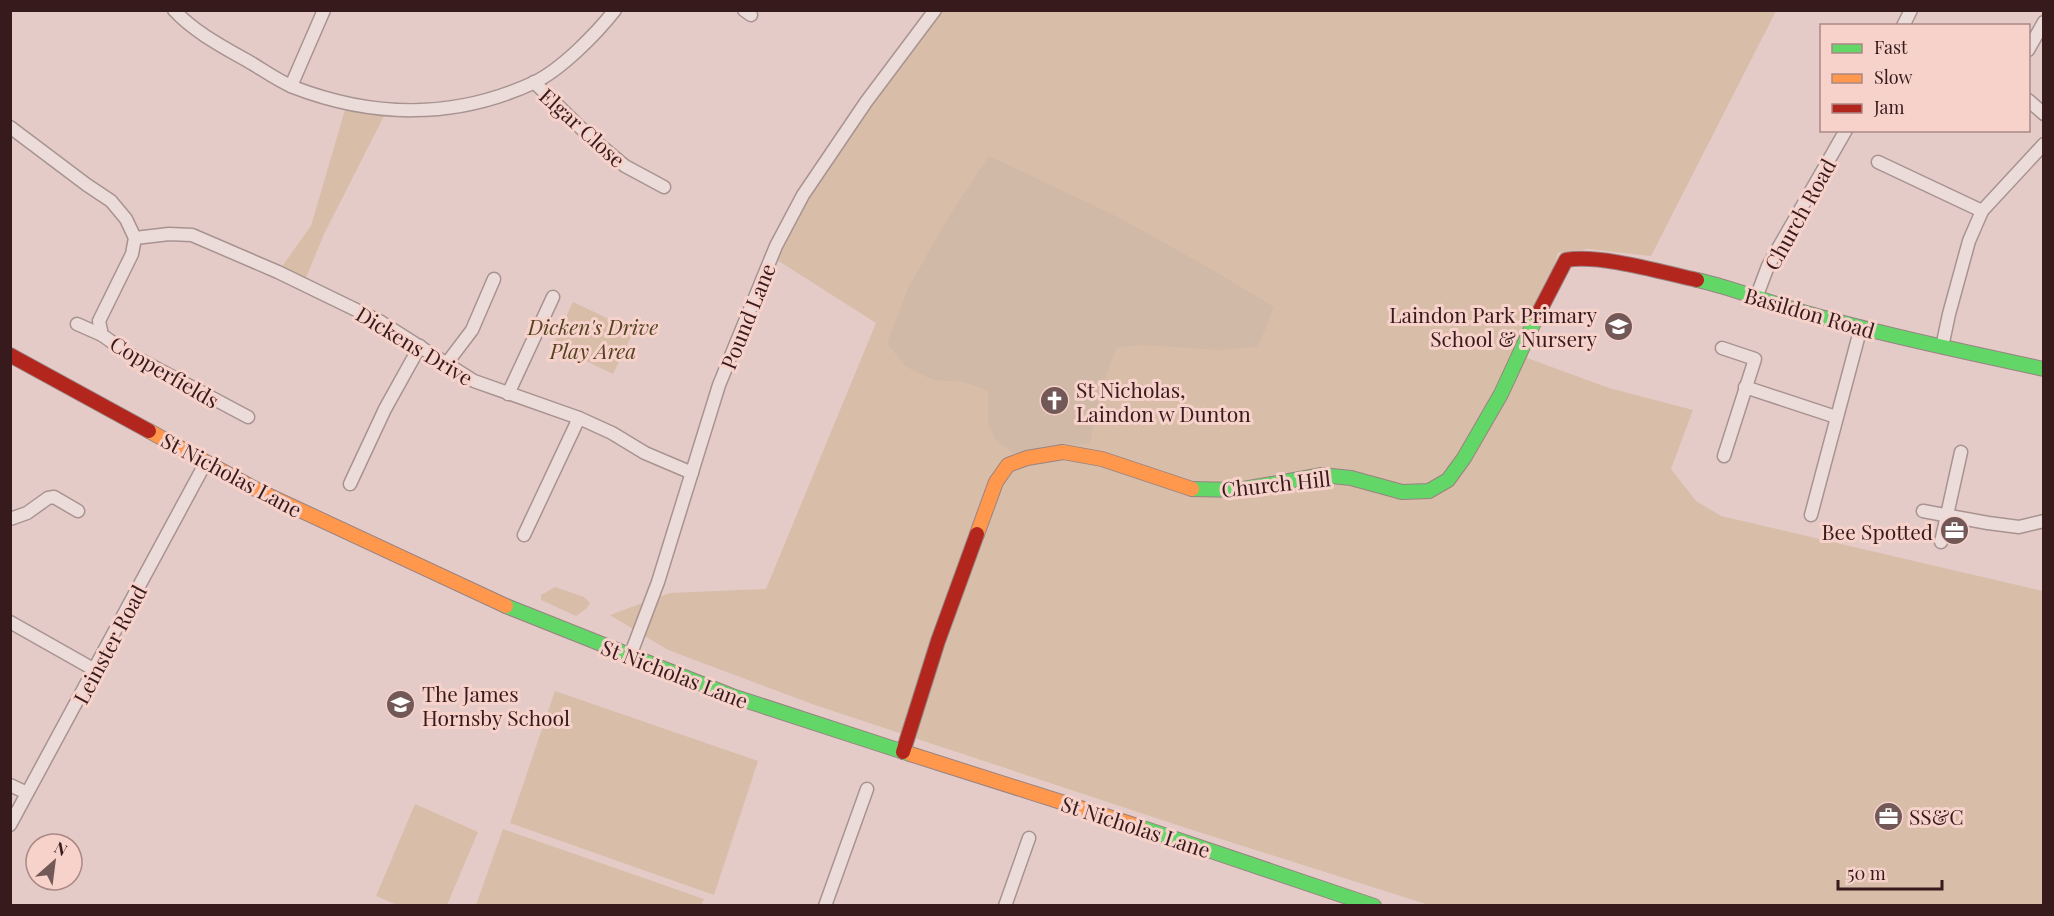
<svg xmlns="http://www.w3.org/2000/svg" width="2054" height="916" viewBox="0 0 2054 916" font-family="'Playfair Display',serif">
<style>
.green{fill:#d8bda8}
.cemetery{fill:#d1b9a8}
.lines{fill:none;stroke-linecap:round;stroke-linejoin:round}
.street-casing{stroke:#a89391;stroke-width:15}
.fast-casing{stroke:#988382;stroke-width:16}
.slow-casing{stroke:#988382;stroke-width:16}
.jam-casing{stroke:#988382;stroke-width:16}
.street{stroke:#ebdcda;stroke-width:12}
.fast{stroke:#63d668;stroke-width:14}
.slow{stroke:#ff974d;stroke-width:14}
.jam{stroke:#b3261e;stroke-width:14}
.labels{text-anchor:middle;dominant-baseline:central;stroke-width:6;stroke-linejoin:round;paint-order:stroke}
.street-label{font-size:21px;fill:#361a1c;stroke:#f7d2cb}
.poi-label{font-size:21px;fill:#361a1c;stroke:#f7d2cb;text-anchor:start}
.park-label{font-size:21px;font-style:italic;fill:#534320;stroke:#f7d2cb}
</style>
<rect width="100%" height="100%" fill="#e4cbc7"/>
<!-- green -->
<g class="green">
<polygon points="935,11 1776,11 1651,256 1588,249 1558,253 1527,358 1609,388 1693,410 1671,469 1696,501 1721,516 2043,591 2043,905 1429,905 1183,827 812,704 668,650 610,615 670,593 766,589 876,323 774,258 803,195"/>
<polygon points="347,103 387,110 324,234 303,285 278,272 311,226"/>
<polygon points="573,302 634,331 613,374 553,345"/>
<polygon points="555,587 584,597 590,603 587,608 576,616 541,600 541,595"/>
<polygon points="555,691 758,761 714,895 510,823"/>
<polygon points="415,804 478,832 447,905 397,905 376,896"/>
<polygon points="503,829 704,899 701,905 476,905"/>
</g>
<!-- cemetery -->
<polygon class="cemetery" points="989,156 1120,218 1211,269 1274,307 1258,347 1218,350 1141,345 1116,348 1099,397 1090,443 1013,453 997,442 988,423 988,391 964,382 933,380 905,366 887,343 909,286 951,213"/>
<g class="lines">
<defs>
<g id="street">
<path d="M174,10C195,33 227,49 253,64C266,72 279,81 293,87C373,118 455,119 533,83C561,70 596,34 615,10"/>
<polyline points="744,10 751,15"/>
<polyline points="1903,26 1911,10"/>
<polyline points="2028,50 2044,22"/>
<polyline points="534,82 589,136 625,166 664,187"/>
<polyline points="291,86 324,10"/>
<polyline points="2028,100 2044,114"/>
<polyline points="10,127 87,185 111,201 126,219 135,238 132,254 99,321 102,335 126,352 248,417"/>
<polyline points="1878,162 1982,211"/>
<polyline points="135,238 169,234 192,235 278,272 381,322 474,381 579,418 612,433 645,453 692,473"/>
<polyline points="1756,298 1768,266 1846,130"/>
<polyline points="77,324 102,335"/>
<polyline points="1942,347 1949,314 1969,241 1982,211 2044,144"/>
<polyline points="1722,348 1755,359 1724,456"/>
<polyline points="447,363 472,330 494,279"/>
<polyline points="1745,387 1836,417"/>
<polyline points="508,394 553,297"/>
<polyline points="350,484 385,409 420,346"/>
<polyline points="1923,511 1988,523 2019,527 2044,521"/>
<polyline points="1811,515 1861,327"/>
<polyline points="10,519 27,513 48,498 54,497 78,511"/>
<polyline points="524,535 579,418"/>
<polyline points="1941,542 1961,452"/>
<polyline points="10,622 95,670"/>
<polyline points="630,656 658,582 719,385 776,246 803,195 866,102 935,10"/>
<polyline points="10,785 27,793"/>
<polyline points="10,825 206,462"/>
<polyline points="825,906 867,789"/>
<polyline points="1005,906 1029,838"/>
</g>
<g id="fast">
<path d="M1697,280C1734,288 1769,303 1806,313C1885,335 1965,352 2044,369"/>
<polyline points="1192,489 1238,490 1322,475 1351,478 1402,492 1429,491 1448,480 1464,458 1501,394 1537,316"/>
<polyline points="506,606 732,696 910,754"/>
<polyline points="1140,827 1374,906"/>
</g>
<g id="slow">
<polyline points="149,431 259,491 506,606"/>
<polyline points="977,534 996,482 1008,465 1027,458 1063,452 1102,459 1192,489"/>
<polyline points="910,754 1140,827"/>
</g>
<g id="jam">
<path d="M1537,316L1566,260C1600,254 1661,272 1697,280"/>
<polyline points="10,355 149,431"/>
<polyline points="903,752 938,641 977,534"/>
</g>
</defs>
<!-- street casing -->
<use href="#street" class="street-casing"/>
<!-- fast casing -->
<use href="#fast" class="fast-casing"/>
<!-- slow casing -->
<use href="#slow" class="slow-casing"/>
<!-- jam casing -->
<use href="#jam" class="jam-casing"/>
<!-- street -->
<use href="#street" class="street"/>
<!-- fast -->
<use href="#fast" class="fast"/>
<!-- slow -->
<use href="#slow" class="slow"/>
<!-- jam -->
<use href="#jam" class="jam"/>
</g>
<!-- icons -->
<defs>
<symbol id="school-disc" viewBox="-11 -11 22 22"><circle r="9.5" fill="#735858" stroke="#f7d2cb"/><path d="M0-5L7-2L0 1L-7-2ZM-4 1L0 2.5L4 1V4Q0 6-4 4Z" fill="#fff"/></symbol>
<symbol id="church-disc" viewBox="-11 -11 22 22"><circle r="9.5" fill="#735858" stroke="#f7d2cb"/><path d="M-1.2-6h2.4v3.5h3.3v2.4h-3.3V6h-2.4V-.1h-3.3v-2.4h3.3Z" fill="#fff"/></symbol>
<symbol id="office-disc" viewBox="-11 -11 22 22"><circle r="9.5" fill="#735858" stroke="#f7d2cb"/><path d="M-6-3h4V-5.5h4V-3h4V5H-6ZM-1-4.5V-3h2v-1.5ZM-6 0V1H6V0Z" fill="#fff"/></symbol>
</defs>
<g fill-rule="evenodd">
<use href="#school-disc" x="1602" y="310" width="33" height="33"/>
<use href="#church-disc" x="1038" y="384" width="33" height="33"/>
<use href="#office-disc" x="1938" y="514" width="33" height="33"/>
<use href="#school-disc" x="384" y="688" width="33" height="33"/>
<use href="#office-disc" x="1872" y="800" width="33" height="33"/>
</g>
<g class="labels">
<!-- street labels -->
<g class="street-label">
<text transform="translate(583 127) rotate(42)">Elgar Close</text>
<text transform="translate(1799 214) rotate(-61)">Church Road</text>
<text transform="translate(1810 312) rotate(16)">Basildon Road</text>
<text transform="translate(747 316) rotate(-68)">Pound Lane</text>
<text transform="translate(415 345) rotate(31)">Dickens Drive</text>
<text transform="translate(165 371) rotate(30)">Copperfields</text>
<text transform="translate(232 474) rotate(28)">St Nicholas Lane</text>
<text transform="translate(1276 483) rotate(-6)">Church Hill</text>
<text transform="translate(109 644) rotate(-62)">Leinster Road</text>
<text transform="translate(675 673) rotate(21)">St Nicholas Lane</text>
<text transform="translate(1136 826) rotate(18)">St Nicholas Lane</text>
</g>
<!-- poi labels -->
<g class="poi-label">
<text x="1597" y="314" text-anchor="end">Laindon Park Primary<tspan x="1597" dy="24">School &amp; Nursery</tspan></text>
<text x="1076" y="389">St Nicholas,<tspan x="1076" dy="24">Laindon w Dunton</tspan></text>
<text x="1933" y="531" text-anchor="end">Bee Spotted</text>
<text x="422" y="693">The James<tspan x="422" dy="24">Hornsby School</tspan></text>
<text x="1909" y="816">SS&amp;C</text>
</g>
<!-- park labels -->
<g class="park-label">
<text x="593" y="326">Dicken's Drive<tspan x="593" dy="24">Play Area</tspan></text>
</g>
</g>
<!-- border -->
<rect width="2054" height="916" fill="none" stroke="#361a1c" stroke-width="24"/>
<!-- legend -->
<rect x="1820" y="24" width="210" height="108" fill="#f7d2cb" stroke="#aa8885" stroke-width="1.5"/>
<rect x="1832" y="44" width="30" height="9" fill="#63d668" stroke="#aa8885" stroke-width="1.5"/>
<text x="1874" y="54" font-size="18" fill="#361a1c">Fast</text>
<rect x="1832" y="74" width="30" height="9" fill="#ff974d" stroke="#aa8885" stroke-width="1.5"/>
<text x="1874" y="84" font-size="18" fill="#361a1c">Slow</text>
<rect x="1832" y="104" width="30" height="9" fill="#b3261e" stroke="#aa8885" stroke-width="1.5"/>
<text x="1874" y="114" font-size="18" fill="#361a1c">Jam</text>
<!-- north arrow -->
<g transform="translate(54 862) rotate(28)"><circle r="28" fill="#f7d2cb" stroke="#aa8885" stroke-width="1.5"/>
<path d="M0-4.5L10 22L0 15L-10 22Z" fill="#735858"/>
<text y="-9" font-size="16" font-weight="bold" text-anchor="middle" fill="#361a1c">N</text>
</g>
<!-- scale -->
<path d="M1838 880v9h104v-9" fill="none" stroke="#361a1c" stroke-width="3"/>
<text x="1847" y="880" font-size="18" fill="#361a1c" stroke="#f7d2cb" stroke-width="4.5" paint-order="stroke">50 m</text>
</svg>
